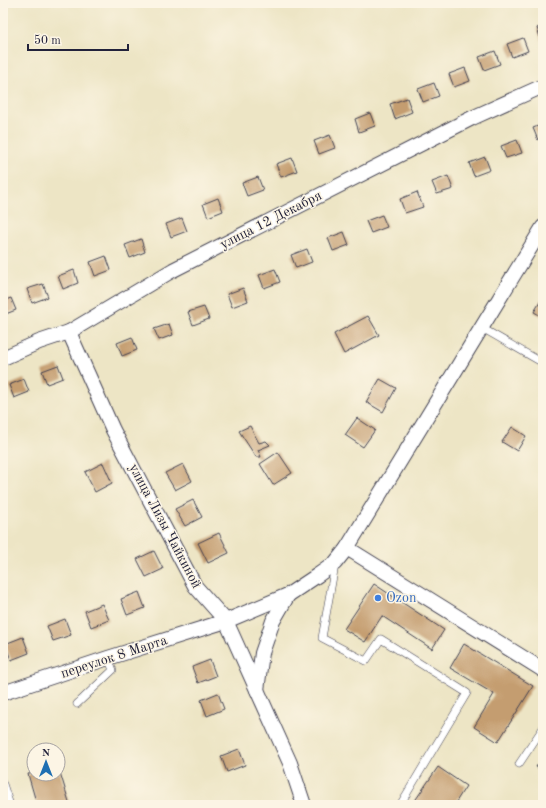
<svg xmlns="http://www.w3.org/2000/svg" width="546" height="808" viewBox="0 0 546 808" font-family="'Old Standard TT',serif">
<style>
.building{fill:#c49d6f}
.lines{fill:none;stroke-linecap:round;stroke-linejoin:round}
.service-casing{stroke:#403f50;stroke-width:8}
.minor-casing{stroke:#403f50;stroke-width:16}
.service{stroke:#fff;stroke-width:7}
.minor{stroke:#fff;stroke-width:14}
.shop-dot{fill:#3f7fe0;stroke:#fcf5e5;stroke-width:1.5}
.labels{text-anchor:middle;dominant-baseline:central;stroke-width:3;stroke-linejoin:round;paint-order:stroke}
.street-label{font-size:14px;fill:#22223b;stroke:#fcf5e5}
.shop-label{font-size:14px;fill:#366cbe;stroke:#fcf5e5;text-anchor:start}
</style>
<rect width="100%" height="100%" fill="#fcf5e5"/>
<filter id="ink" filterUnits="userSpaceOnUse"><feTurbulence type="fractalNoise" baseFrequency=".025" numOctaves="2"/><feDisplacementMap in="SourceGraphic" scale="8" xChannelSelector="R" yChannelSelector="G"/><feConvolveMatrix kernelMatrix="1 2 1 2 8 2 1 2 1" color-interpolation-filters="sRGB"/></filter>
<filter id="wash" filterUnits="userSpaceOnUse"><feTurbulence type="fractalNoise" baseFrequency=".012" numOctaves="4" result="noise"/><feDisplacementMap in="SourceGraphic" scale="16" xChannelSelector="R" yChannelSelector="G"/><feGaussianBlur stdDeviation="0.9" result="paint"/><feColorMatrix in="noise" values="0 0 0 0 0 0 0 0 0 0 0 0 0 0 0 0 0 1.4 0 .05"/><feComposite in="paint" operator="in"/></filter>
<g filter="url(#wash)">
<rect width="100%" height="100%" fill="#ede5c5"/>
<g id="blocks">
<!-- building -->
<g class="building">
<polygon points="543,25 543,40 541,40 537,28"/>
<polygon points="523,38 528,51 512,57 507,44"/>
<polygon points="495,51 500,64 484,70 479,57"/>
<polygon points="465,68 470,81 454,87 449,74"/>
<polygon points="434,83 439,96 423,102 418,89"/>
<polygon points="407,98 412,112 395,119 390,104"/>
<polygon points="370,113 375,126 359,132 355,119"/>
<polygon points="543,124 543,138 538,140 533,128"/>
<polygon points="330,135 335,148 319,154 314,141"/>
<polygon points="517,140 522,153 506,158 501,146"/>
<polygon points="485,157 490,170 474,176 469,163"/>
<polygon points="292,158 297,171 281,177 276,164"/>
<polygon points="448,176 453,189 437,194 432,182"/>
<polygon points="258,177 263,190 247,196 242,183"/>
<polygon points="417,192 423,207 405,213 400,199"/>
<polygon points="218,198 223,211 208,217 203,204"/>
<polygon points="382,215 387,227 371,233 366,221"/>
<polygon points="182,218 187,231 171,237 166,224"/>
<polygon points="344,232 349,245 333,251 328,238"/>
<polygon points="141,239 145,252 130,258 125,245"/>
<polygon points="307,249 312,262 296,268 291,255"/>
<polygon points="106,256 111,270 95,276 90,262"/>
<polygon points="275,269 280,282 264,288 259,275"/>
<polygon points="74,270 78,283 63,289 58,276"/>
<polygon points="43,284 48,297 32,303 27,289"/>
<polygon points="243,288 248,301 232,307 227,294"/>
<polygon points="543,297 543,317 534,312"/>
<polygon points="11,298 16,310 3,315 3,301"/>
<polygon points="204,307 209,319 193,325 188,312"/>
<polygon points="368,316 379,335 344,354 334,334"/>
<polygon points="169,324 173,335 159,340 154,329"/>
<polygon points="132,337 137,350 122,356 117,343"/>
<polygon points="58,365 63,378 47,384 42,371"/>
<polygon points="24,379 29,392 14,398 9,385"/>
<polygon points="380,379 396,388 383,412 366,402"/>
<polygon points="357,418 375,430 363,447 345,435"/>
<polygon points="250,426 259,443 266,441 270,445 258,450 261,457 256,457 239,431"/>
<polygon points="512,427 526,436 517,451 502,442"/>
<polygon points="278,452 292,473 273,485 260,464"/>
<polygon points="103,463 112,483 95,492 85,472"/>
<polygon points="183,464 192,481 175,490 165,473"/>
<polygon points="193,500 202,517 185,526 175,509"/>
<polygon points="219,533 229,553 208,563 198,543"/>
<polygon points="154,551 163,569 146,577 137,559"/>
<polygon points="374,584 444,630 432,649 382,616 365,642 344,629"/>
<polygon points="139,592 145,608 127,615 121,599"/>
<polygon points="102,604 109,620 91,627 85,611"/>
<polygon points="65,619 71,635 53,641 47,626"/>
<polygon points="23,637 29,653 11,660 5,644"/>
<polygon points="464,644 533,686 498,742 474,727 494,694 450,668"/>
<polygon points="210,660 216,676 198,683 192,667"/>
<polygon points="218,693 224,709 207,716 201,700"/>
<polygon points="239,749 245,765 227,772 221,756"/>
<polygon points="543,757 543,771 536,767"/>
<polygon points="58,766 70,805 37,805 28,774 34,773 34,774 58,774"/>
<polygon points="438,767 466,786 454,805 412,805"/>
</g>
</g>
</g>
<g filter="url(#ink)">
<use href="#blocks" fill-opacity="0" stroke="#403f50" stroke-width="1"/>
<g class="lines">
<defs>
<g id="service">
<polyline points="482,328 543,363"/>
<polyline points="335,565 322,638 366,661 381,639 467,693 400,805"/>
<polyline points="77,704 113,670 108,658"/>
<polyline points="519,764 543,728"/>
<polyline points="3,784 10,805"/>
</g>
<g id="minor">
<polyline points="69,332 113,430 195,586 226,621 290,763 304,805"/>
<polyline points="3,358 39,342 69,332 173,270 472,118 543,86"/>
<polyline points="347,548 543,670"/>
<polyline points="257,690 262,653 273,621 288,595"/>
<polyline points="3,693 108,658 226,621 288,595 318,575 335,563 347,548 543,227"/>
</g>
</defs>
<!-- service casing -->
<use href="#service" class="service-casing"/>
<!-- minor casing -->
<use href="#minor" class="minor-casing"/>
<!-- service -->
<use href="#service" class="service"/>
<!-- minor -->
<use href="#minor" class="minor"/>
</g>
</g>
<!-- markers -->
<circle class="shop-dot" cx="378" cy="598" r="4"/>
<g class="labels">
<!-- street labels -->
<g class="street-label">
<text transform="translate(271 220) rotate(-27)">улица 12 Декабря</text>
<text transform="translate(165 526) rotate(62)">улица Лизы Чайкиной</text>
<text transform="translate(114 657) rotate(-18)">переулок 8 Марта</text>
</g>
<!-- shop labels -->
<g class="shop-label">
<text x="386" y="598">Ozon</text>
</g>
</g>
<!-- margin -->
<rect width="546" height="808" fill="none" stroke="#fcf5e5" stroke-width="16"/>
<!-- north arrow -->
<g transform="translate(46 762)"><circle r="19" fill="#fcf5e5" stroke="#a5a1a1"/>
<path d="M0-3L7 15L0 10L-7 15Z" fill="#1f6fb2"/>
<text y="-6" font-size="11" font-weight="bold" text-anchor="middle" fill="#22223b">N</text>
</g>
<!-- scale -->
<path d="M28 44v6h100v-6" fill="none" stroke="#22223b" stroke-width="2"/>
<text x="34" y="44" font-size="12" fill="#22223b" stroke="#fcf5e5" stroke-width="3" paint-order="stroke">50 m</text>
</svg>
